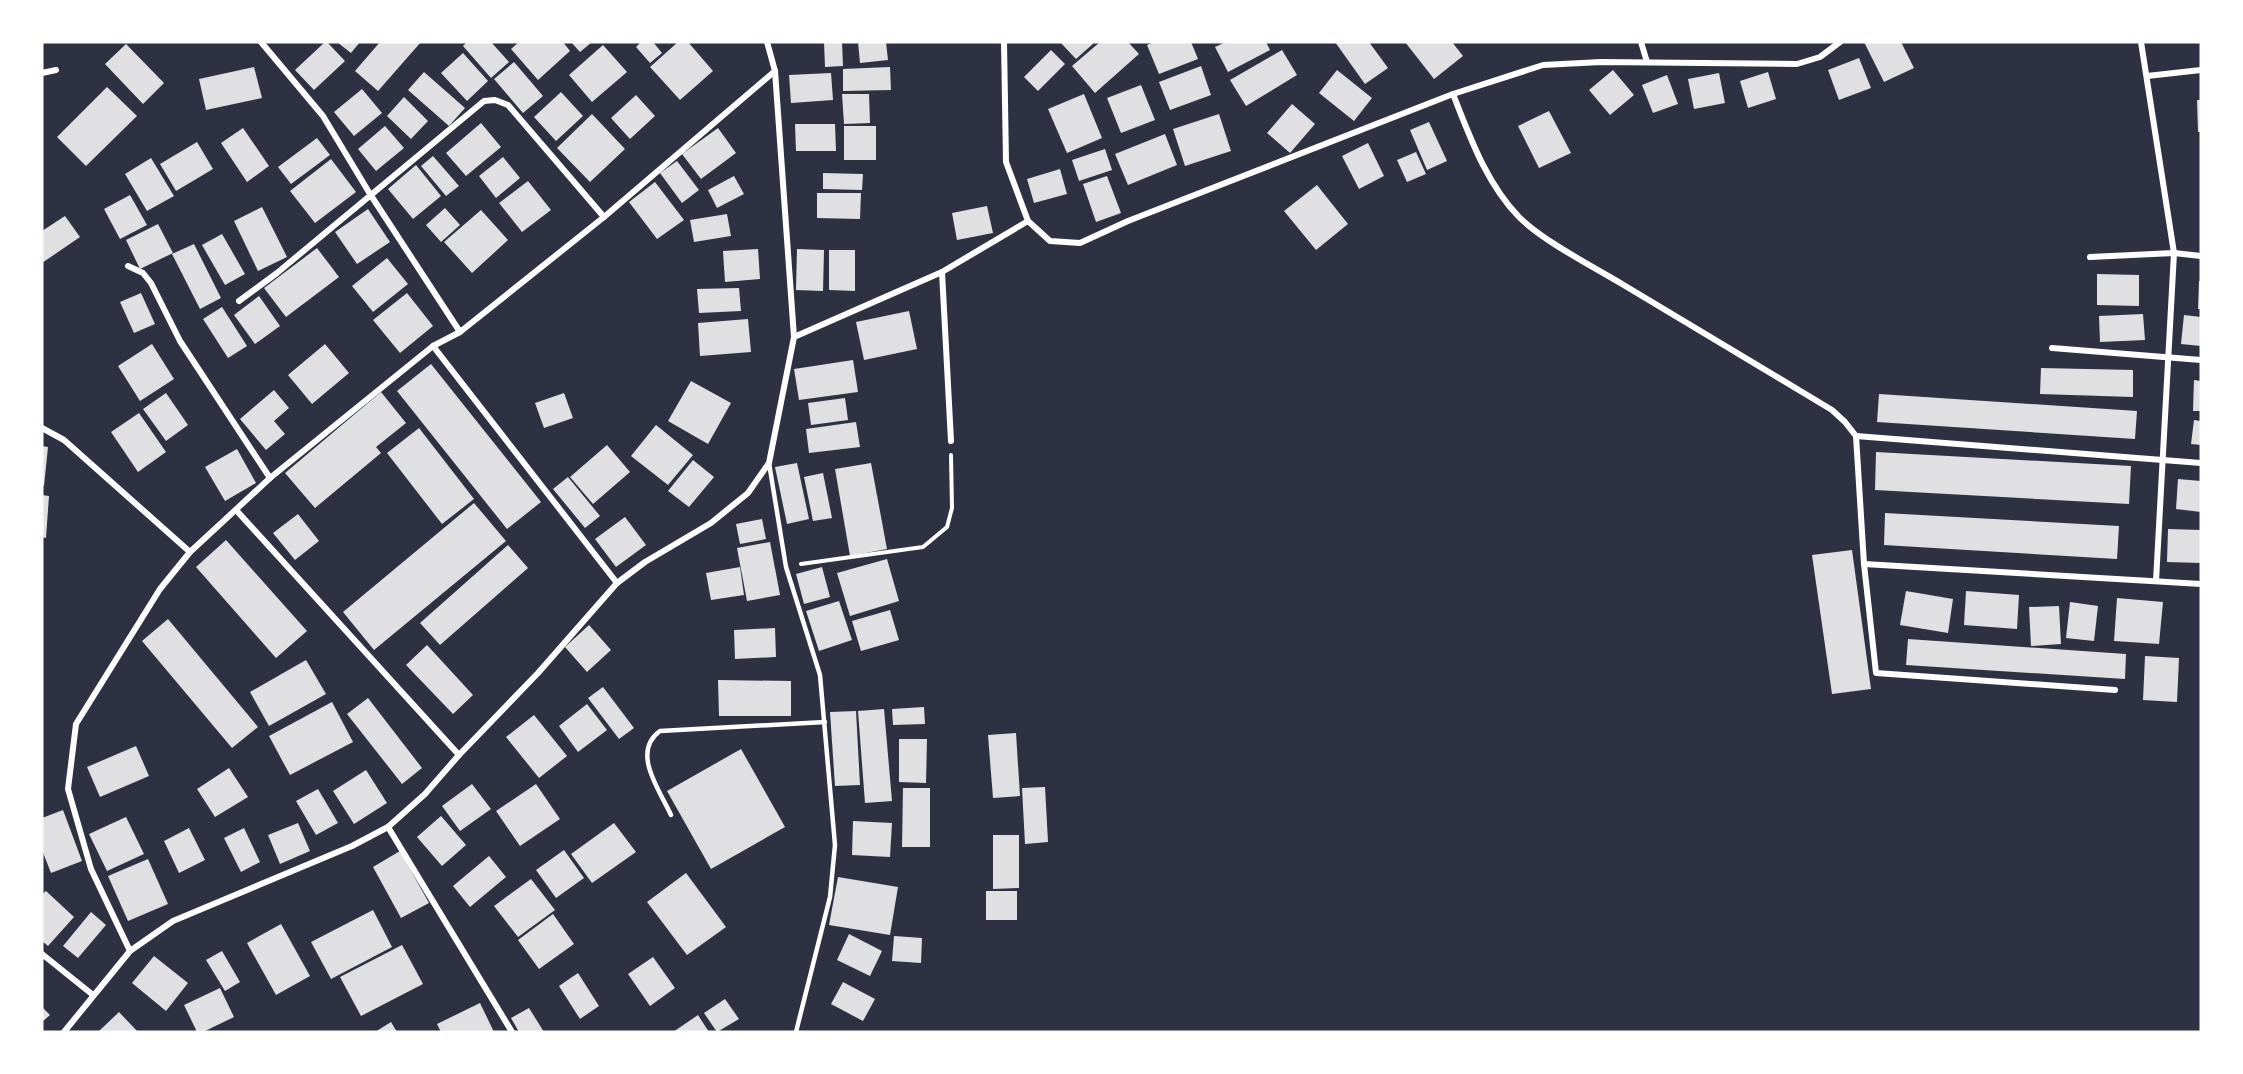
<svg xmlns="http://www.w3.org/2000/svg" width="2243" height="1074" viewBox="0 0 2243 1074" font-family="'Libre Baskerville',serif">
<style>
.building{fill:#e0e0e3}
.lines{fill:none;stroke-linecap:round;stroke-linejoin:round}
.path{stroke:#fff;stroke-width:4}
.service{stroke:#fff;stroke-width:4.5}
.minor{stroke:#fff;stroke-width:6}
</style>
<rect width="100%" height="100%" fill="#2d3142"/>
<!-- building -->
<g class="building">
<polygon points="325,42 327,42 345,61 314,90 295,70"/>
<polygon points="337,42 360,42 351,53"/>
<polygon points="380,42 421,42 378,91 355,71"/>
<polygon points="467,42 491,42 509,62 491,78 463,46"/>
<polygon points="519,42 563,42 570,51 538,80 511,49"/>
<polygon points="571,42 592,42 580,52"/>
<polygon points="641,42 653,42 662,53 650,63 636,47"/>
<polygon points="678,42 688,42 713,71 680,100 650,67"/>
<polygon points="824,42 842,42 843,66 825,67"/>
<polygon points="858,42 886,42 888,60 860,63"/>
<polygon points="1060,42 1095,42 1076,59"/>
<polygon points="1100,42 1128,42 1139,54 1095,93 1072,66"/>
<polygon points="1154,42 1191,42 1198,59 1159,74 1147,45"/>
<polygon points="1226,42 1266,42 1270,50 1228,72 1215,47"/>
<polygon points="1335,42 1369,42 1388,68 1365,84"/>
<polygon points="1405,42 1452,42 1463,56 1434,79"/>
<polygon points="1864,42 1901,42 1914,68 1884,82"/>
<polygon points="126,44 164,83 143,104 105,64"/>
<polygon points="603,45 627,72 592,102 569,75"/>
<polygon points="1051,50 1065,64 1038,91 1024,77"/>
<polygon points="1282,50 1297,75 1246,106 1230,80"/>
<polygon points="463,53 488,81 467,101 441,73"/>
<polygon points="1859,58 1871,88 1839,100 1828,70"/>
<polygon points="514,62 543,96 523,113 494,79"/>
<polygon points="1201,66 1211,95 1170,110 1159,82"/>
<polygon points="254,67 262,98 206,110 199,79"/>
<polygon points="890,67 891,90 843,91 843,69"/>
<polygon points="1337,70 1372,98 1354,121 1319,93"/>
<polygon points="1613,70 1634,95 1610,115 1589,90"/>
<polygon points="424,72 465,108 449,126 408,90"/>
<polygon points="1768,72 1776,99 1748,108 1740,81"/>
<polygon points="831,73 833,100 791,103 789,75"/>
<polygon points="1719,73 1725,103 1694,109 1688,79"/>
<polygon points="1667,75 1678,104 1653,113 1642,85"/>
<polygon points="1141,85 1155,120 1121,133 1107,98"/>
<polygon points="107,87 137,116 86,166 57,137"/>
<polygon points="362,89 382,113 354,136 334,112"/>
<polygon points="561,92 583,116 556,141 534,117"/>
<polygon points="842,94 869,94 870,123 844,124"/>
<polygon points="1084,94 1102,138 1067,153 1048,109"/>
<polygon points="636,95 655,116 630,139 611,118"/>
<polygon points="404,97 428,121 411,139 387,116"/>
<polygon points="2197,100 2201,100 2201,132 2198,132"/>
<polygon points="1292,104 1315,124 1290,153 1267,133"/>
<polygon points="1549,111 1571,153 1539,168 1518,126"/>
<polygon points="592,114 625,149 590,182 557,148"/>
<polygon points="1219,114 1231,151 1185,166 1173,129"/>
<polygon points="1429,122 1447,161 1427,170 1410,130"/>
<polygon points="481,123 501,147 466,176 446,153"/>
<polygon points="795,124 835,124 836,151 796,151"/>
<polygon points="385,126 404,148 376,171 358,149"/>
<rect x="844" y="126" width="32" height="34"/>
<polygon points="243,128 269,166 247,182 221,143"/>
<polygon points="718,128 736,153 701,179 682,154"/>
<polygon points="1165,134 1177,165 1128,185 1115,154"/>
<polygon points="317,138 330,155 291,184 278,167"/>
<polygon points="197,142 213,169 176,191 160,164"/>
<polygon points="1368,143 1384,176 1359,189 1342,156"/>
<polygon points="1105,149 1112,170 1079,181 1072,160"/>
<polygon points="1416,152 1426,174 1407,182 1397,160"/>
<polygon points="433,156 459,186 446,196 421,166"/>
<polygon points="503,157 520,178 496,198 479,176"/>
<polygon points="151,158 174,196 147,211 125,174"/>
<polygon points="331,159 356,192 315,223 290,191"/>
<polygon points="677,161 699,190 682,203 660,173"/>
<polygon points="416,165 441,196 413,219 388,189"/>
<polygon points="1060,169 1067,194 1034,203 1027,179"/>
<polygon points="823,173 863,174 862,190 823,189"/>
<polygon points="734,176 744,194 717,208 708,190"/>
<polygon points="1107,176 1121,213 1096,222 1083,184"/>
<polygon points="528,181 551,210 522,232 499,203"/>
<polygon points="655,182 684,220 657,239 629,202"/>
<polygon points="1317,185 1348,224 1316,250 1284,211"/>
<polygon points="817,193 861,193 860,219 817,218"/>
<polygon points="130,195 147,225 120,239 104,209"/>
<polygon points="987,206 993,233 957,240 952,213"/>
<polygon points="262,207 287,257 258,271 234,221"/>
<polygon points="445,208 460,225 441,242 426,225"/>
<polygon points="368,209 390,242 357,264 335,232"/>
<polygon points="481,210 508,240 472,273 444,242"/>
<polygon points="727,214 731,236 694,242 690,220"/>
<polygon points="65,216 80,237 42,263 42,231"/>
<polygon points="158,224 173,253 140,269 126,240"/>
<polygon points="222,234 245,274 225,285 202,245"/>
<polygon points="194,244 221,298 200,309 172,254"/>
<polygon points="317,248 339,277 286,317 264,288"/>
<polygon points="758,249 760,279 725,282 723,251"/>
<polygon points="797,249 824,250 823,291 796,290"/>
<polygon points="829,250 855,250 855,291 829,290"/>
<polygon points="387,258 408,284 373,312 352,286"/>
<polygon points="2097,274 2139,275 2139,306 2097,305"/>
<polygon points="2199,281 2201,281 2201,309 2198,309"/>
<polygon points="739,288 741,311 699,313 697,289"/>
<polygon points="141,293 155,324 134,333 120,302"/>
<polygon points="407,293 433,326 400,353 373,320"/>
<polygon points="259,296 280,326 255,344 234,315"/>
<polygon points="222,307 247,346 228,358 203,319"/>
<polygon points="909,311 917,349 864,360 856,322"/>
<polygon points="2143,314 2145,340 2100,342 2099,316"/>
<polygon points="2184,315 2201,317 2201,346 2181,344"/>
<polygon points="748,319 751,352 700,356 698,323"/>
<polygon points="152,344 174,379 140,401 118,366"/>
<polygon points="325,344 349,373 312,404 288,375"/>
<polygon points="853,360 858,392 799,400 794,369"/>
<polygon points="431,364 541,502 507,529 397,391"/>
<polygon points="2041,368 2133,370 2133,397 2040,394"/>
<polygon points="2194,380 2201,381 2201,411 2193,411"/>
<polygon points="691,381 731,403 708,444 668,421"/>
<polygon points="274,390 289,408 274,421 285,434 266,450 240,419"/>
<polygon points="381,392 406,423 376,447 381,453 315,508 285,473"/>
<polygon points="166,393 188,425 166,441 143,409"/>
<polygon points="564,393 573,418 544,428 535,403"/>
<polygon points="1879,394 2137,411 2135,439 1877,422"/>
<polygon points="845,398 848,420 811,425 808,403"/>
<polygon points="139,413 166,452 138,472 111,432"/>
<polygon points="2194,420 2201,421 2201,445 2191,444"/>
<polygon points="856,422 860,447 809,453 806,429"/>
<polygon points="656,425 693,455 668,485 631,456"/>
<polygon points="419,428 474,499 442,524 387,453"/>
<polygon points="607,445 630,472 593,504 570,477"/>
<polygon points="42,446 48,447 44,486 42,485"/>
<polygon points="237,449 256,483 225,501 205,467"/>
<polygon points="1876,452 2131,466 2129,504 1875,490"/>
<polygon points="693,460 714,477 689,507 668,491"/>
<polygon points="797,463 809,519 787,524 775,467"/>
<polygon points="871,463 887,549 850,556 835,469"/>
<polygon points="823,473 832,518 813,521 804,477"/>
<polygon points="568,477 600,516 585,528 553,489"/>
<polygon points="2178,479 2201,481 2201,512 2176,509"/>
<polygon points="42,495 49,496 46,538 42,537"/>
<polygon points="474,503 506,541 374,650 343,612"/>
<polygon points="1885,513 2119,526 2117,559 1884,545"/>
<polygon points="298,514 319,541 295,560 273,533"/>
<polygon points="625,517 646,545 616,567 595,539"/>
<polygon points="762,519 766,539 740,544 736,524"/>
<polygon points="2168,529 2201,530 2201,563 2167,562"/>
<polygon points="226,540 307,631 276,658 196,567"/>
<polygon points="770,542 780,595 747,601 737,548"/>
<polygon points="508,545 528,568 440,645 420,623"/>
<polygon points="1852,550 1871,689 1832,694 1812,555"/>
<polygon points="887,559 899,601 850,616 837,573"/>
<polygon points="740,567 744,595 711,600 706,573"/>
<polygon points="822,567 830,597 804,604 796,574"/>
<polygon points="1906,591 1953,599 1948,633 1900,625"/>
<polygon points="1966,591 2019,595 2017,629 1964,625"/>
<polygon points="2117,598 2163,602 2159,644 2114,641"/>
<polygon points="839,601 852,640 819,651 806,611"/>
<polygon points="2070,602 2098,606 2094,641 2066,638"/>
<polygon points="2059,606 2061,644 2031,646 2029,607"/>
<polygon points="890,610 899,640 861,651 852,621"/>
<polygon points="168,619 258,727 232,748 142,641"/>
<polygon points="589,625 611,650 587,672 565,647"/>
<polygon points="775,628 776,657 735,659 734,630"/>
<polygon points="1908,639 2126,654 2125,679 1906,665"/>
<polygon points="427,645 473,695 453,714 406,665"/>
<polygon points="2145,656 2179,658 2177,702 2143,700"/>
<polygon points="306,660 326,694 269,726 250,692"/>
<polygon points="718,680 791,681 791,716 719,716"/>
<polygon points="603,687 634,728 619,739 588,698"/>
<polygon points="368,698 422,768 402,784 347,714"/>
<polygon points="332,702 353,742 290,775 269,736"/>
<polygon points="587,704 607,730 578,752 559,726"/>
<polygon points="924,707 925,724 893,725 892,709"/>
<polygon points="884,709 892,801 865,803 858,711"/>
<polygon points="856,711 860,785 835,786 830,712"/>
<polygon points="534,715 567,756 539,778 506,737"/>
<polygon points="1016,733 1020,796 993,798 988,735"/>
<polygon points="899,739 927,739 926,783 899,782"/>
<polygon points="136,746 149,776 100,797 87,767"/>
<polygon points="741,749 785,827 711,869 667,791"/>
<polygon points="229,768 248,797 215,817 197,789"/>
<polygon points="366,770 387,803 354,824 333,791"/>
<polygon points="472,784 491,809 460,831 442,806"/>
<polygon points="536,784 560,819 520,846 496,811"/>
<polygon points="1045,787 1048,842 1025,844 1022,788"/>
<polygon points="903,788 930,788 930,847 902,847"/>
<polygon points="318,789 338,823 316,835 296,801"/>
<polygon points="63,810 82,861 51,873 42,850 42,818"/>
<polygon points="441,816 466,845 442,866 417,837"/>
<polygon points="126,817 144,854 107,871 89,834"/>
<polygon points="853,821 892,823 890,857 852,855"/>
<polygon points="298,823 310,851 280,864 268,835"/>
<polygon points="614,823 636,852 592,883 571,854"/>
<polygon points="189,828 205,860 179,873 164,841"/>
<polygon points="244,828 260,862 241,872 224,838"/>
<polygon points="993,835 1019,835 1019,888 993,889"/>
<polygon points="564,850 584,878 556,898 536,870"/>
<polygon points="400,851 429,903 401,918 373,867"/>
<polygon points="489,856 506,877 470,907 453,886"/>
<polygon points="148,859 168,904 128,921 108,876"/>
<polygon points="686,873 726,927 687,955 647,902"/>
<polygon points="838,877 898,887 890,935 829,925"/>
<polygon points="531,879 555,910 518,937 494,906"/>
<polygon points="46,891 74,917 48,946 42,941 42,894"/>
<rect x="986" y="891" width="31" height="29"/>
<polygon points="373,910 392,947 331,979 311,942"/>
<polygon points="91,912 106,925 78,958 63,946"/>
<polygon points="553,914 574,944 539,969 518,940"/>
<polygon points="281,924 310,976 276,995 247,943"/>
<polygon points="849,934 882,951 870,976 837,960"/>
<polygon points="894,936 922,938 921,963 892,961"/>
<polygon points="402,945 423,984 361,1016 340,977"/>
<polygon points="222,951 240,982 225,991 206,960"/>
<polygon points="154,956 188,983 166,1011 132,983"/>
<polygon points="653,957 675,988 650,1006 628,974"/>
<polygon points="578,973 599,1006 580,1019 559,986"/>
<polygon points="843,982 875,999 863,1021 831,1004"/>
<polygon points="220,988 234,1017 203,1032 197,1032 184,1005"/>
<polygon points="725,999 739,1019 717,1032 704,1013"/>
<polygon points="480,1003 494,1032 441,1032 437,1024"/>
<polygon points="42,1007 50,1015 42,1022"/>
<polygon points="529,1008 544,1032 519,1032 511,1018"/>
<polygon points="119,1012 138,1032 98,1032"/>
<polygon points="698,1015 709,1032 673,1032"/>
<polygon points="391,1022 397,1032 375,1032"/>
</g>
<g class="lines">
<!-- path -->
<polyline class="path" points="801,564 923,547 947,527 952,508 951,455"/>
<!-- service -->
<g class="service">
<polyline points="769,463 786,567 820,675 835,845 830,897 796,1032"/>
<path d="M671,815C659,789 631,752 660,731L825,722"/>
</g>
<!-- minor -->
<g class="minor">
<polyline points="261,42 323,116 370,194 460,332"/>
<polyline points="1004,42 1006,162 1028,221 1050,241 1080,243 1128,221 1453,94 1543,65 1601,62 1797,64 1820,57 1840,42"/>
<polyline points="1641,42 1647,62"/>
<polyline points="2141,42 2174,253 2156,581"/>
<polyline points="42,73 56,70"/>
<polyline points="2147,76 2201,70"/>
<path d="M1453,94C1470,137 1486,183 1519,217C1543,241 1592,266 1622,284C1692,326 1762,368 1832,410L1845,422L1856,436L1864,564L1876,673L2115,690"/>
<polyline points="2090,257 2174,253 2201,256"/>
<polyline points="128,266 143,273 151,283 180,341 270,478"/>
<polyline points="942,272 1028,221"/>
<polyline points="239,301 277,273 484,101 495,100 508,105 604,217"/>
<polyline points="794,337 942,272 951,441"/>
<polyline points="433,346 617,583"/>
<polyline points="2052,348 2201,360"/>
<polyline points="42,428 64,440 190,552"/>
<polyline points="1856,436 2201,463"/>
<polyline points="236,510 459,755"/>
<polyline points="1864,564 2201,584"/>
<polyline points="388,827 512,1032"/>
<polyline points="130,951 91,869 68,789 76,724 160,589 190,552 270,478 433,346 460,332 604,217 775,71"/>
<polyline points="42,954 93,995"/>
<polyline points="64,1032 130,951 173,921 352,846 388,827 425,794 459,755 538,673 617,583 645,562 711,523 748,493 769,463 794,337 775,71 767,42"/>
</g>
</g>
<!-- border -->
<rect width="2243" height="1074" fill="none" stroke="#ffffff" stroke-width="87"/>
</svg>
